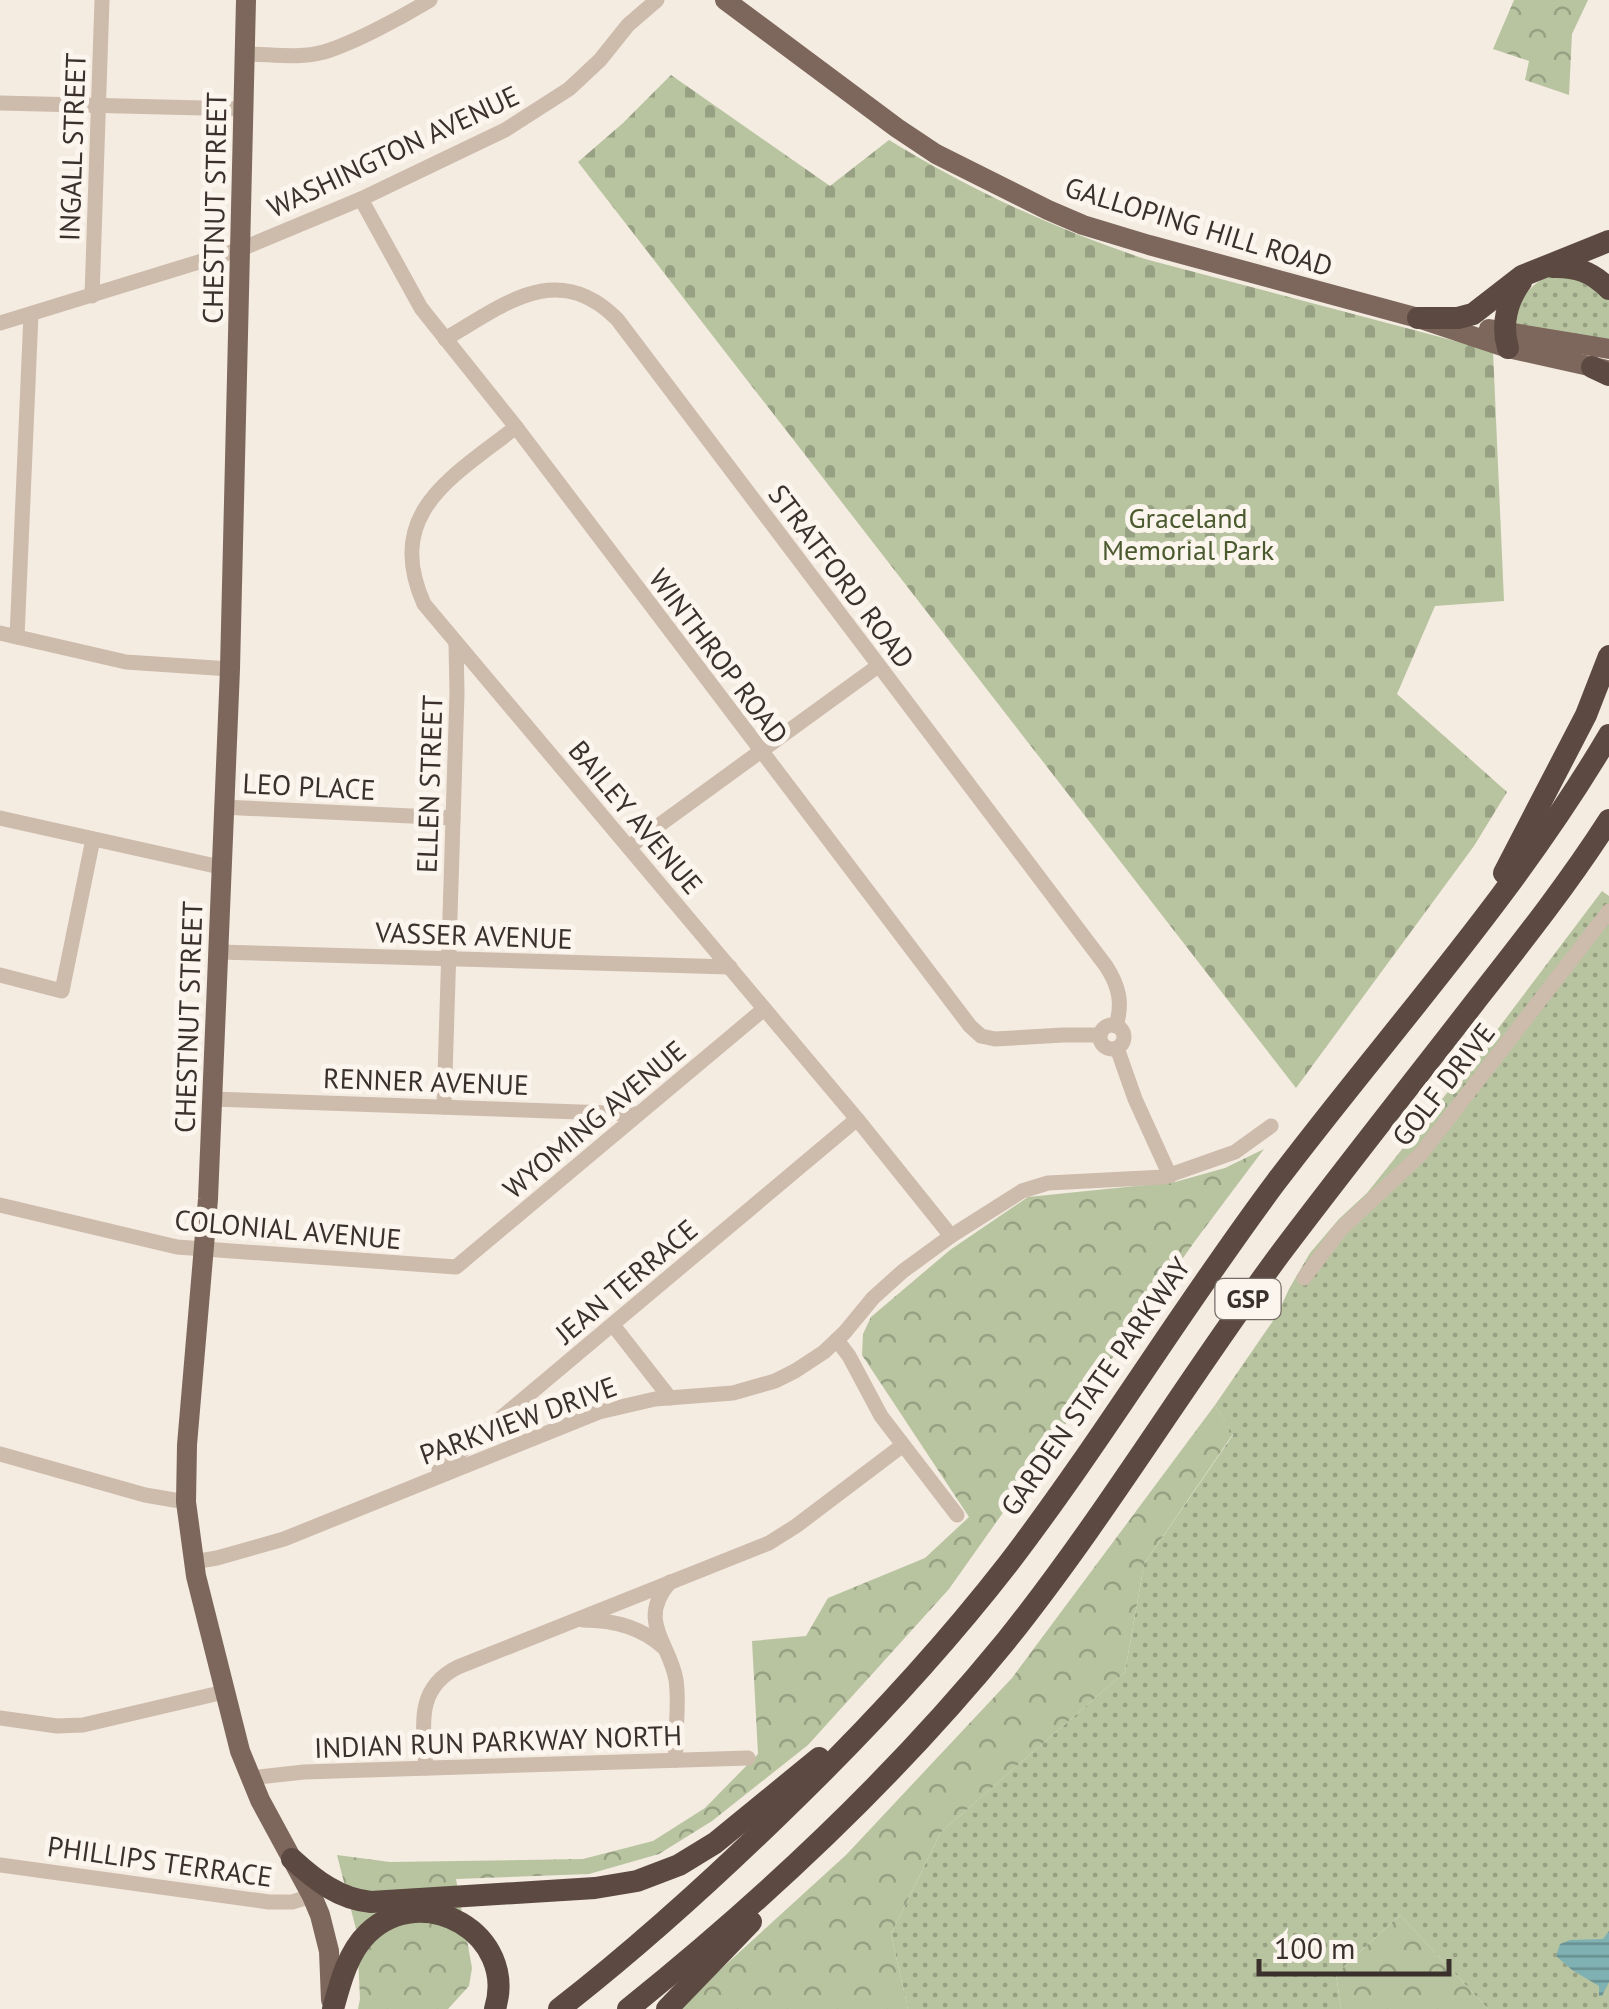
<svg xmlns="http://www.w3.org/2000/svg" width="1609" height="2009" viewBox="0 0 1609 2009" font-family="'PT Sans',sans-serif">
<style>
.grass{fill:url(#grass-dots)}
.forest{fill:url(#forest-crowns)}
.cemetery{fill:url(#cemetery-stones)}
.water{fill:url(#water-rules)}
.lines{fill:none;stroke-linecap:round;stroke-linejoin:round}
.minor{stroke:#cdbbac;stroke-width:15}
.major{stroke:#7d675c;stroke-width:20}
.highway{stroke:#5c4a42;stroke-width:22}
.labels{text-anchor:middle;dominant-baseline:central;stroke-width:10;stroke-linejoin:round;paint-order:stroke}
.shield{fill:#fbf5ee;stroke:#756b66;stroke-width:2.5}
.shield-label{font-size:25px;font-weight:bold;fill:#3b302b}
.street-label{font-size:28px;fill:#3b302b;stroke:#fbf5ee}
.park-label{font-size:28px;fill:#4a5a2e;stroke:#fbf5ee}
</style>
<defs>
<pattern id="grass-dots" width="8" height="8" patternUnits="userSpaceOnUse" patternTransform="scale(2.5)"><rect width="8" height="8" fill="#b8c4a0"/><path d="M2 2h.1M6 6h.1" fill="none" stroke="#97a083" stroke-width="1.8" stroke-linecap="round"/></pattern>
<pattern id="forest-crowns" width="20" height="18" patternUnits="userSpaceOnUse" patternTransform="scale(2.5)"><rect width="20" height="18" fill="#b8c4a0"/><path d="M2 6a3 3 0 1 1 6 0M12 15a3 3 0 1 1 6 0" fill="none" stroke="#97a083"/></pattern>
<pattern id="cemetery-stones" width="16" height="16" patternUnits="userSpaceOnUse" patternTransform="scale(2.5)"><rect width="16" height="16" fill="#b8c4a0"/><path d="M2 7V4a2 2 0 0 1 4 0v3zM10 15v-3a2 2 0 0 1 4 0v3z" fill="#97a083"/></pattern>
<pattern id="water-rules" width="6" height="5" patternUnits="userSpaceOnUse" patternTransform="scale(2.5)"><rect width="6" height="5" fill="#7fb0b2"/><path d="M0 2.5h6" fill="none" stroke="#699091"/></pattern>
</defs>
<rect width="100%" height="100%" fill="#f4ebe1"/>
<!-- grass -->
<g class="grass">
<path d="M1563,271L1609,299V341L1516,325C1519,294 1534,279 1563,271Z"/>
<polygon points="1602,891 1609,896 1609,2009 1488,2009 1400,1915 1336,1974 1341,2009 908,2009 891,1934 941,1832 1125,1672 1144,1564 1233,1435 1215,1405 1277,1315 1289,1289 1310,1253 1339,1219 1367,1193 1491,1038"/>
</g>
<!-- forest -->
<g class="forest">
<polygon points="1514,0 1588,0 1572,34 1569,95 1525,80 1529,61 1493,49"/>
<polygon points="1264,1149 1195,1241 949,1589 808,1745 712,1821 659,1854 589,1874 456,1879 472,1968 469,1986 448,2009 358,2009 360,1999 357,1933 337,1855 390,1862 583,1859 653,1841 705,1808 758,1754 752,1641 806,1636 828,1598 925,1558 969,1517 862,1355 863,1334 871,1317 950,1250 1028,1197 1175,1182 1225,1168"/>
<polygon points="1215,1405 1233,1434 1144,1564 1125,1672 941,1832 891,1934 908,2009 677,2009 846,1855 1012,1678"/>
<polygon points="1400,1915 1488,2009 1341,2009 1336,1974"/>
</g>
<!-- cemetery -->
<path class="cemetery" d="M671,75L830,186L889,140C970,190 1055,229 1145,259L1493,351L1504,601L1435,606L1397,694L1507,792L1474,846L1296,1088L578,162L623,123Z"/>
<!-- water -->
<polygon class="water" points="1609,1931 1609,1982 1602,1996 1599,1996 1599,1986 1572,1970 1556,1956 1560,1944 1570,1940 1603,1939"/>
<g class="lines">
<!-- minor -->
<g class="minor">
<path d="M245,54C270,54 299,59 324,52C354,43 402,17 430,0"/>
<polyline points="0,103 244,109"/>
<polyline points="361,199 421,308 516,427 970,1026 981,1036 995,1039 1063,1035 1100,1035"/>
<polyline points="92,296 102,0"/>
<polyline points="0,323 241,249 361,199 505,130 569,89 600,60 628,25 657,0"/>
<path d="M445,339C504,305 557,259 617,319L1106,966C1119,986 1123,1003 1116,1026"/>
<path d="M516,427C453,477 383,512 424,604L857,1119L951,1236"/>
<polyline points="0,633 126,662 230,669"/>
<polyline points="17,637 31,314"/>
<polyline points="222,807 453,818"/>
<polyline points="0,818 220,867"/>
<polyline points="629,847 878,666"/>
<polyline points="218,952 730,967"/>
<polyline points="0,975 62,991 93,839"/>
<circle cx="1112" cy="1037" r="12"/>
<polyline points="1117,1048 1135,1099 1170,1176"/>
<polyline points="213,1099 638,1114"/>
<polyline points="444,1107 457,693 456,643"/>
<polyline points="0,1205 177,1247 456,1267 764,1009"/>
<polyline points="1304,1278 1340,1230 1421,1154 1609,911"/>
<polyline points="613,1325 670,1398"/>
<polyline points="837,1340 849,1356 881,1416 957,1515"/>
<polyline points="0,1454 145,1495 186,1502"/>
<polyline points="439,1470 857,1119"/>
<polyline points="193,1562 217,1558 284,1539 599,1412 655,1399 733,1393 775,1381 795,1371 824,1352 845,1332 873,1298 903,1271 951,1236 1022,1191 1048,1183 1164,1177 1235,1152 1271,1126"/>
<path d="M670,1582C636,1621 670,1643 676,1680C680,1706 674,1734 676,1760"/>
<path d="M583,1620C612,1620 641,1627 663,1647"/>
<polyline points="0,1718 57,1726 83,1725 224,1692"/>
<path d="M426,1768C424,1727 414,1689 458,1667L769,1543L796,1526L903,1445"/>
<polyline points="249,1778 304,1772 748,1758"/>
<polyline points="0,1865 269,1902 292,1902 312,1896"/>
</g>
<!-- major -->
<g class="major">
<polyline points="246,0 230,669 208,1199 187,1445 186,1502 196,1576 240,1751 260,1800 312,1896 320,1915 329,1951 331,2000"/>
<polyline points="725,0 897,128 936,154 1048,210 1083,225 1149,245 1418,318 1508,348 1607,370"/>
<polyline points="1489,329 1609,349"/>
</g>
<!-- highway -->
<g class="highway">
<path d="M1552,267C1576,266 1592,272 1609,289"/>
<polyline points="1418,318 1458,318 1473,314 1522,276 1609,241"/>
<path d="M1508,348C1501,325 1507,301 1521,282"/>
<polyline points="1592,367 1609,375"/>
<polyline points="1504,873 1586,715 1609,656"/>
<path d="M292,1859C315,1880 339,1899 371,1902L595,1888L637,1881L679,1865L715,1843L819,1758"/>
<path d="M333,2009C340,1983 348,1952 368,1933C423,1880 518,1934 495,2009"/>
<path d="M559,2009C636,1949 708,1884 778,1816C860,1737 938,1654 1008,1564C1102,1441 1183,1306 1276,1182C1388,1034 1515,895 1609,735"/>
<path d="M628,2009C765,1899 895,1777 1006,1641C1105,1517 1186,1381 1280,1254C1344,1169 1410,1086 1475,1002C1522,942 1568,884 1609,820"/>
<polyline points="667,2009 751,1922"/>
</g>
</g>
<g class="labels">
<!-- shield labels -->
<rect class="shield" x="1215.5" y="1279" width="65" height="40" rx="8"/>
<g class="shield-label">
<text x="1248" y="1299">GSP</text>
</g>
<!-- street labels -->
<g class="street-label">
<text transform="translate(72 147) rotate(-88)">INGALL STREET</text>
<text transform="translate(393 151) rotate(-25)">WASHINGTON AVENUE</text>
<text transform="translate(214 208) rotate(-89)">CHESTNUT STREET</text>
<text transform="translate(1199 226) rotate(17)">GALLOPING HILL ROAD</text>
<text transform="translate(842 576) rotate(53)">STRATFORD ROAD</text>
<text transform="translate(719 656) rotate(53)">WINTHROP ROAD</text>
<text transform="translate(429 784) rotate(-88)">ELLEN STREET</text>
<text transform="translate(309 786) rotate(3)">LEO PLACE</text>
<text transform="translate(636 817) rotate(50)">BAILEY AVENUE</text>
<text transform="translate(474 935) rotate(2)">VASSER AVENUE</text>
<text transform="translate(188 1017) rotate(-88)">CHESTNUT STREET</text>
<text transform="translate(426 1081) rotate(2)">RENNER AVENUE</text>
<text transform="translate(1443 1084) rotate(-52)">GOLF DRIVE</text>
<text transform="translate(594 1119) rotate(-40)">WYOMING AVENUE</text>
<text transform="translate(288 1229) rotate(5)">COLONIAL AVENUE</text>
<text transform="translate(626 1281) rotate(-40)">JEAN TERRACE</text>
<text transform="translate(1095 1386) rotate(-55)">GARDEN STATE PARKWAY</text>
<text transform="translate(518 1420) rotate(-20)">PARKVIEW DRIVE</text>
<text transform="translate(498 1741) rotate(-2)">INDIAN RUN PARKWAY NORTH</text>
<text transform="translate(160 1861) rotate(8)">PHILLIPS TERRACE</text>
</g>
<!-- park labels -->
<g class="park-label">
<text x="1188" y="517">Graceland<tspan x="1188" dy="32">Memorial Park</tspan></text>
</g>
</g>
<!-- scale -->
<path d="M1259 1959v15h190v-15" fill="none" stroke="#3b302b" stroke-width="5"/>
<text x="1274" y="1959" font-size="30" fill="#3b302b" stroke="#fbf5ee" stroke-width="8" paint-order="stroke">100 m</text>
</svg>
